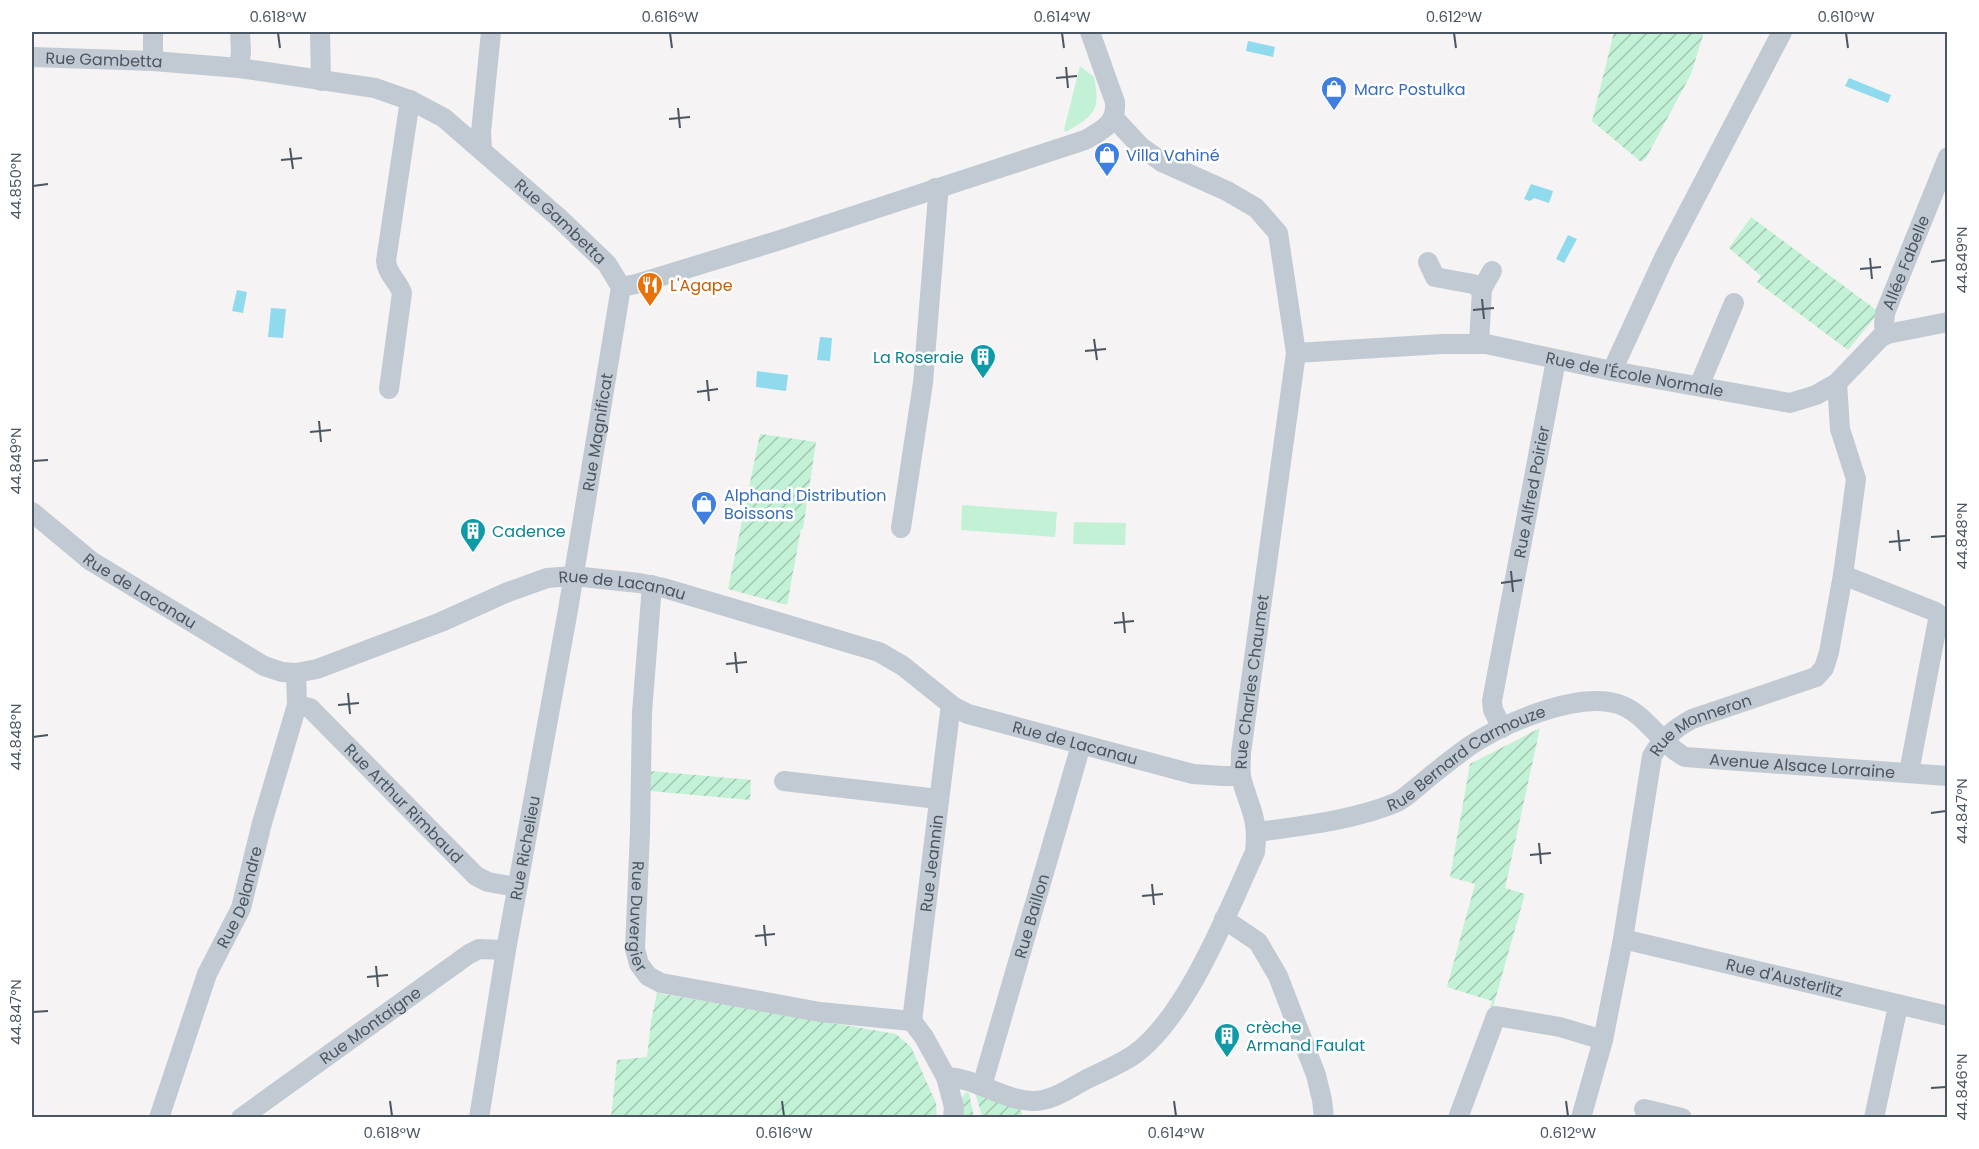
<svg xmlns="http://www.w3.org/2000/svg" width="1979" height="1149" viewBox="0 0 1979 1149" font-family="Poppins,sans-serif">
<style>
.green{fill:#c3f1d5}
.garden{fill:url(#garden-furrows)}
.water{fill:#90daee}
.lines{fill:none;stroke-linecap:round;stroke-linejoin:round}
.minor{stroke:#c1cad2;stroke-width:20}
.ticks{fill:none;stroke:#4a5661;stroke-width:2}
.labels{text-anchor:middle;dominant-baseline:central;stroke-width:5;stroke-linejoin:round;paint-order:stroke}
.street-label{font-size:16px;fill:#4a5661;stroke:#fff}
.shop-label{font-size:16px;fill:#366cbe;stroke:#fff;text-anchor:start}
.food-label{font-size:16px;fill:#c56008;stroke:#fff;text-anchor:start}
.culture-label{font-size:16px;fill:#0d838f;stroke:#fff;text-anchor:start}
.neatline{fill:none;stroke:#4a5661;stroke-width:2}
.ticks-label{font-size:15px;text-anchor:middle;fill:#4a5661}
</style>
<defs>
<pattern id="garden-furrows" width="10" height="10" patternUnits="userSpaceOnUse" patternTransform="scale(1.5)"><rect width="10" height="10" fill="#c3f1d5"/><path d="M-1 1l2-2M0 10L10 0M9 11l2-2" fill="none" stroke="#a0c6b0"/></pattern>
</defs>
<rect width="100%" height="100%" fill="#f5f3f3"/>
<!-- green -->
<g class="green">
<path d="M1080,66L1094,77C1101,112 1094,115 1066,132L1064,130Z"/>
<polygon points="962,505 1057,512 1055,537 961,530"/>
<polygon points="1074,522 1126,523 1125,545 1073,544"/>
</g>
<!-- garden -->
<g class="garden">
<polygon points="1614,32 1704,32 1691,74 1646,158 1641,162 1592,121"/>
<polygon points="1751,217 1879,312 1848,350 1757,282 1761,276 1729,248"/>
<polygon points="760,434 816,442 803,529 801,529 787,605 728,589"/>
<polygon points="1540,728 1505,888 1525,894 1493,1007 1490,1007 1492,1001 1447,987 1475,884 1450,877 1470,764"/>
<polygon points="651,771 751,780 750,800 650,791"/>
<polygon points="657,993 896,1034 911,1047 936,1103 937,1118 611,1118 617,1060 647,1057 651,1022"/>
<polygon points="966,1092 969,1093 974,1117 961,1118 962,1098"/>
<polygon points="975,1092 1019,1107 1022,1113 1022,1117 982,1117"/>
</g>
<!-- water -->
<g class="water">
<polygon points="1248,41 1275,47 1273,57 1246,51"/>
<polygon points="1849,78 1891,95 1888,103 1845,86"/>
<polygon points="1531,184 1553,191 1549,203 1534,198 1530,201 1524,199"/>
<polygon points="1568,235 1577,239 1564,263 1556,259"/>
<polygon points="237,290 247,292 243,313 232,311"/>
<polygon points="271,308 286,309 283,338 268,337"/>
<polygon points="820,337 832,338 830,361 817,360"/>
<polygon points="757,371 788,375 786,391 756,387"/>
</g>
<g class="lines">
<!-- minor -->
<g class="minor">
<polyline points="320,32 321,81"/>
<path id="s1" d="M32,57L153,61L239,68L375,88L412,101L444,118L558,217L607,264L621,287"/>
<polyline points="153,61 153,32"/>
<polyline points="239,68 241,52 240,32"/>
<polyline points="482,150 481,132 491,32"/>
<polyline points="1428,262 1435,277 1473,284 1482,289 1479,344"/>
<path d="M621,287L636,284L777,241L1085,140C1102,130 1117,124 1115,102L1090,32"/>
<polyline points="1482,289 1492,271"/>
<path id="s2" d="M1887,334L1884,325L1885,313L1948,157"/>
<path id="s3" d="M1296,353L1442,344H1486L1612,371L1790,403L1816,395L1837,383L1880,338L1887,334L1948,322"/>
<polyline points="1612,371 1664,258 1782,32"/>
<polyline points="1699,386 1734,303"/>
<path d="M389,389L402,293C398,281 387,274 386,261L410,100"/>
<path id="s4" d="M32,512L91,561L264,666L282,672L296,673L317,669L441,622L508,592L547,578L573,576L639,583L664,588L879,652L903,666L954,707L968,714L1193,774L1223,776H1241"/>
<polyline points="901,528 923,383 938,196 935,188"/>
<polyline points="1843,575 1936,612 1939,615 1909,772"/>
<path id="s5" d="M652,585L642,713L640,832L635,949L639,964L648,976L661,983L820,1012L912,1021"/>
<path id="s6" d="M297,705L310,708L476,876L488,882L517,887"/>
<path id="s7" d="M1502,728L1493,710L1492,701L1556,360"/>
<polyline points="784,781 938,799"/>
<path id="s8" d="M1257,832C1302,826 1354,820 1395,803C1405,799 1413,790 1421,784C1436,771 1452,759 1468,747C1502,724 1576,691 1618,704C1646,713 1660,744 1685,757L1948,776"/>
<polyline points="1224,919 1258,942 1278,976 1316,1075 1322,1100 1324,1118"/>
<path id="s9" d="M1623,939L1948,1016"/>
<path id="s10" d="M912,1021L950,712L954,707"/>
<polyline points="912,1021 924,1037 946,1077"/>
<path id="s11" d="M982,1086L1081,745"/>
<polyline points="1644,1109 1682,1118"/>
<path id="s12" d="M159,1118L207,974L241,908L262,823L297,705L296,673"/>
<path id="s13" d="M241,1118L469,954L479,949L506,950"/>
<path id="s14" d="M479,1118L506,950L568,610L621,287"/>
<path id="s15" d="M953,1118L954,1107L946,1077C977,1078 1001,1100 1033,1101C1053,1101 1070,1088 1087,1079C1103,1071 1121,1064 1135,1054C1187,1016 1228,911 1255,852C1259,817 1249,808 1241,777C1240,770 1241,761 1241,753L1296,353L1278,233L1256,208L1227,191L1162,162L1141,147L1114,118"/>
<polyline points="1458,1118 1496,1016 1560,1027 1603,1040"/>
<path id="s16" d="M1581,1118L1603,1040L1623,939L1652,756C1662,739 1675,728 1692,719L1816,677L1824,668L1829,652L1843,575L1856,479L1840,429L1837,383"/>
<polyline points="1874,1118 1898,1006"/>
</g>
</g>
<!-- ticks -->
<path class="ticks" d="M278,33L280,48M670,33L672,48M1062,33L1064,48M1454,33L1456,48M1846,33L1848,48M1066,67L1068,88M1056,78L1077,76M678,108L680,128M669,119L690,117M290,148L293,169M281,160L302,158M33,186L48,184M1870,258L1872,279M1931,262L1946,260M1860,269L1881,267M1482,299L1484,319M1473,310L1494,308M1094,339L1097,360M1085,351L1106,349M707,380L709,401M697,392L718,389M319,421L321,442M310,432L331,430M33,461L48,460M1898,530L1900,551M1931,537L1946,536M1889,542L1910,540M1511,571L1513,592M1501,583L1522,580M1123,612L1125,633M1114,623L1134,621M735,652L737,673M726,664L747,662M348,693L350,714M338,705L359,703M33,737L48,735M1931,813L1946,811M1539,843L1541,864M1530,855L1551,853M1152,884L1154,905M1142,896L1163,894M764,925L766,946M755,936L775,934M376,966L378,987M367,977L388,975M33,1012L48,1011M1931,1088L1946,1087M390,1101L392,1116M782,1101L784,1116M1174,1101L1176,1116M1566,1101L1568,1116"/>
<!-- icons -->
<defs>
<symbol id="shop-pin" viewBox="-11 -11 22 30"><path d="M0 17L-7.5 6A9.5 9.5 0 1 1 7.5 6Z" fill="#3f7fe0" stroke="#fff"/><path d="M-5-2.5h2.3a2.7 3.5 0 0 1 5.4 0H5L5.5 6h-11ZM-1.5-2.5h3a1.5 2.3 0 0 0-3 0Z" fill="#fff"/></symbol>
<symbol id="restaurant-pin" viewBox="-11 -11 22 30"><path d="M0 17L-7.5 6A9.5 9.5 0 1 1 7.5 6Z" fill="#e8710a" stroke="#fff"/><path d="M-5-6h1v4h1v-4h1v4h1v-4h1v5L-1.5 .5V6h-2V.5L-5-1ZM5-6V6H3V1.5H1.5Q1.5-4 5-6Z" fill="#fff"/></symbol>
<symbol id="building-pin" viewBox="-11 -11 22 30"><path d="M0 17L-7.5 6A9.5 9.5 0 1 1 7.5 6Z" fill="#0f9aa8" stroke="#fff"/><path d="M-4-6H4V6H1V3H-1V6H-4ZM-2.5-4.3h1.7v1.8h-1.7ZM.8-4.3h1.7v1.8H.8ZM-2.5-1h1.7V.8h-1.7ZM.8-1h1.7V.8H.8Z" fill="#fff"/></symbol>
</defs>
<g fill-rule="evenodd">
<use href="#shop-pin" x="1319" y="74" width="30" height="40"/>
<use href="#shop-pin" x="1092" y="140" width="30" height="40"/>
<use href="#restaurant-pin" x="635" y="270" width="30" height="40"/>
<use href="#building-pin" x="968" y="342" width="30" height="40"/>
<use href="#shop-pin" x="689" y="489" width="30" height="40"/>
<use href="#building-pin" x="458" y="516" width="30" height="40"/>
<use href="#building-pin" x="1212" y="1021" width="30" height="40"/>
</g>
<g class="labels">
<!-- street labels -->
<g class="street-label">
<text stroke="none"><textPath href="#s1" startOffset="72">Rue Gambetta</textPath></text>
<text stroke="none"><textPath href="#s1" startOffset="576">Rue Gambetta</textPath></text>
<text stroke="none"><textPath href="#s2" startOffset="76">Allée Fabelle</textPath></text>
<text stroke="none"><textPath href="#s3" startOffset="342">Rue de l'École Normale</textPath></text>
<text stroke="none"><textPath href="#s14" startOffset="696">Rue Magnificat</textPath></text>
<text stroke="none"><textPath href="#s7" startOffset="242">Rue Alfred Poirier</textPath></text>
<text stroke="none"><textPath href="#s4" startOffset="657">Rue de Lacanau</textPath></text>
<text stroke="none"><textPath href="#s4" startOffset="134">Rue de Lacanau</textPath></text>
<text stroke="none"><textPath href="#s15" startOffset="656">Rue Charles Chaumet</textPath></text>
<text stroke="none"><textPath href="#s16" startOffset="429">Rue Monneron</textPath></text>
<text stroke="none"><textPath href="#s4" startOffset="1143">Rue de Lacanau</textPath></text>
<text stroke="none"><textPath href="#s8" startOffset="226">Rue Bernard Carmouze</textPath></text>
<text stroke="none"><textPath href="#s8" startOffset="597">Avenue Alsace Lorraine</textPath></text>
<text stroke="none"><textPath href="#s6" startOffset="147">Rue Arthur Rimbaud</textPath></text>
<text stroke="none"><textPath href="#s14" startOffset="274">Rue Richelieu</textPath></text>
<text stroke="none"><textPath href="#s10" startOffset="159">Rue Jeannin</textPath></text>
<text stroke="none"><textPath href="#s12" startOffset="236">Rue Delandre</textPath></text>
<text stroke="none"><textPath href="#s5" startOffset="332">Rue Duvergier</textPath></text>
<text stroke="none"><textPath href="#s11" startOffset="177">Rue Baillon</textPath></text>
<text stroke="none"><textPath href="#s9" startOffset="166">Rue d'Austerlitz</textPath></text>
<text stroke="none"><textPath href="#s13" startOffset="159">Rue Montaigne</textPath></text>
</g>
<!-- shop labels -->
<g class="shop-label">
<text x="1354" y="89">Marc Postulka</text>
<text x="1126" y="155">Villa Vahiné</text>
<text x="724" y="495">Alphand Distribution<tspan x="724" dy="18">Boissons</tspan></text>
</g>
<!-- food labels -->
<g class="food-label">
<text x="670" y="285">L'Agape</text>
</g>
<!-- culture labels -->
<g class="culture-label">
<text x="964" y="357" text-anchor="end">La Roseraie</text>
<text x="492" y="531">Cadence</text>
<text x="1246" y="1027">crèche<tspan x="1246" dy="18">Armand Faulat</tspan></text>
</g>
</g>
<!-- border -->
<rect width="1979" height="1149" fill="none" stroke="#ffffff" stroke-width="66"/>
<rect x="33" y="33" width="1913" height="1083" class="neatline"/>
<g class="ticks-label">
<text x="278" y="22">0.618°W</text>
<text x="670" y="22">0.616°W</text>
<text x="1062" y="22">0.614°W</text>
<text x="1454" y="22">0.612°W</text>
<text x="1846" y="22">0.610°W</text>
<text transform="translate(16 186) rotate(-90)" y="5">44.850°N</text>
<text transform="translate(1962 260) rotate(-90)" y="5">44.849°N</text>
<text transform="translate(16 461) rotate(-90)" y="5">44.849°N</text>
<text transform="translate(1962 536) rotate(-90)" y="5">44.848°N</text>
<text transform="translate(16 737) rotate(-90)" y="5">44.848°N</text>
<text transform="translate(1962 811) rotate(-90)" y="5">44.847°N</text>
<text transform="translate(16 1012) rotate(-90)" y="5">44.847°N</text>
<text transform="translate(1962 1087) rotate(-90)" y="5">44.846°N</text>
<text x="392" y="1138">0.618°W</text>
<text x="784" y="1138">0.616°W</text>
<text x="1176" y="1138">0.614°W</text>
<text x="1568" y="1138">0.612°W</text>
</g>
</svg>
